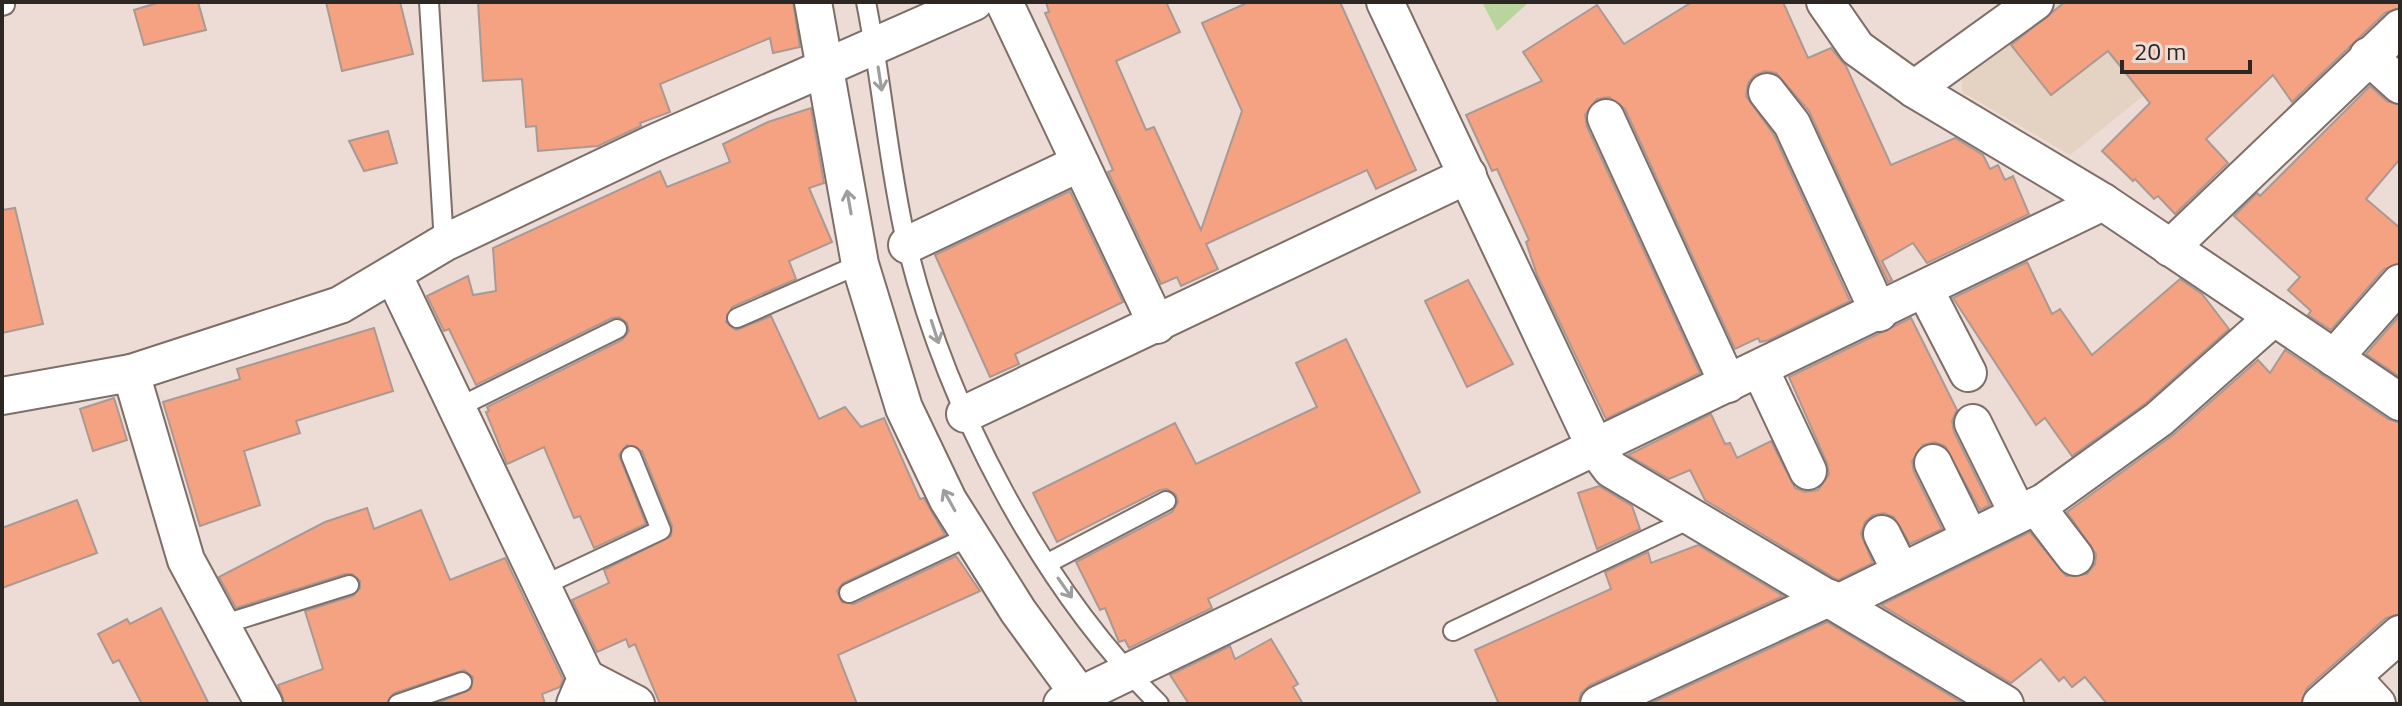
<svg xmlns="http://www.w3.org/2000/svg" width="2402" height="706" viewBox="0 0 2402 706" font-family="'Titillium Web',sans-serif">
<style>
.commercial{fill:#e4d3c2}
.green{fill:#bad49e}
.building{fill:#f4a282;stroke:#aa9993;stroke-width:2}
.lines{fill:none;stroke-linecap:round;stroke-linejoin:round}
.service-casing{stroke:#7e6e68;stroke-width:22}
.minor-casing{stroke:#7e6e68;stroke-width:40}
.service{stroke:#fff;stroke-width:18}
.minor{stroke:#fff;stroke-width:36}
.oneway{stroke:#a09e9c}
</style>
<rect width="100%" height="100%" fill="#eddbd5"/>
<!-- commercial -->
<polygon class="commercial" points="2060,2 2247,2 2252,8 2070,155 1962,92 1962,76"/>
<!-- green -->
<polygon class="green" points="1482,2 1529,2 1497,31"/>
<!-- building -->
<g class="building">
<polygon points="160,2 198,2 206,30 144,45 134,10"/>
<polygon points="326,2 400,2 413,54 342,71"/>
<polygon points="478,2 793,2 800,47 773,53 770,38 660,84 670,112 640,123 641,126 598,146 538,151 536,126 526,127 522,79 483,81"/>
<polygon points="1046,2 1166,2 1180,32 1116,61 1146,130 1154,127 1201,230 1242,111 1202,23 1249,2 1340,2 1416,170 1376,189 1367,170 1206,244 1218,269 1181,286 1177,277 1161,284 1108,172 1113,170 1045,13 1049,12"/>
<polygon points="1692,2 1783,2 1808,58 1831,48 1846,66 1891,165 1955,138 1983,155 1990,169 1998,165 2005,180 2013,176 2029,214 1927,263 1913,243 1882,261 1892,280 1888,282 1809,111 1776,73 1765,71 1755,75 1748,83 1746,96 1774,135 1850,301 1769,340 1760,342 1758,338 1735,349 1625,109 1609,97 1597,99 1585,115 1587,127 1700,373 1606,419 1537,275 1526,242 1529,240 1497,169 1492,171 1466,115 1542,81 1523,52 1597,5 1624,44"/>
<polygon points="2065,2 2400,2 2400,8 2385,13 2292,102 2273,75 2206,139 2228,163 2175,214 2158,196 2154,199 2135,179 2133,181 2102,151 2150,103 2108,51 2051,95 2011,45"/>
<polygon points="2370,86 2387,101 2400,105 2400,159 2366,199 2400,228 2400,263 2384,269 2331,330 2308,315 2311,311 2288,290 2300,277 2234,216 2257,193 2260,196"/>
<polygon points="811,108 824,183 809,188 832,242 789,261 796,279 732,307 726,322 736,330 771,316 819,419 845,407 861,427 884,418 920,499 924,498 945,535 843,583 837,591 842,602 854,604 956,556 980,591 838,655 857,704 660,704 635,644 629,647 626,639 597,652 572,600 609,583 604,570 671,536 672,526 642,451 627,445 619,455 646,524 594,548 580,516 574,518 544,447 507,464 486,412 489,411 487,407 622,340 629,331 627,323 619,317 612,318 476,385 449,329 444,331 427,296 468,276 473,295 496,291 493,248 660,171 667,187 730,162 723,144 768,122"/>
<polygon points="388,131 397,163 364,171 349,141"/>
<polygon points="1070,191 1123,302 1015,354 1019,364 990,377 935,255"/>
<polygon points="15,208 43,324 2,333 2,210"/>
<polygon points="2027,262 2052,314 2060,309 2092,355 2180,279 2202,294 2229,329 2146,403 2072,456 2045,418 2036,425 1953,298"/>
<polygon points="1468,280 1513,364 1467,387 1425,301"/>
<polygon points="2400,315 2400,377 2366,354"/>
<polygon points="1911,318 1957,410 1952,421 1954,432 1990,505 1980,510 1945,446 1935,442 1923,445 1912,461 1914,472 1942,529 1910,544 1894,517 1884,513 1873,515 1865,522 1861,534 1873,563 1838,580 1705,500 1690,470 1669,479 1628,455 1711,414 1725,444 1730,443 1737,458 1771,441 1795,488 1805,492 1818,490 1829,474 1827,463 1789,377"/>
<polygon points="374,328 393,391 296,421 300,433 244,451 260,505 200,526 163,402 240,379 237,369"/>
<polygon points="1346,339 1420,492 1208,599 1212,608 1129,648 1125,640 1119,642 1105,608 1100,610 1076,562 1172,512 1178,502 1176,495 1167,489 1160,490 1057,542 1033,493 1175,423 1196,464 1317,407 1296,363"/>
<polygon points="2285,350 2388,419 2400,423 2400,614 2386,618 2307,688 2301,704 2107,704 2085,677 2072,687 2064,677 2059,681 2041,659 2011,683 1881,605 2030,532 2066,576 2087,574 2095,564 2096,554 2067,512 2173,435 2258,360 2270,373"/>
<polygon points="114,398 127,440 93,451 80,409"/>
<polygon points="1599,486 1632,506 1640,529 1597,549 1578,493"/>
<polygon points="77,500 97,553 2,588 2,528"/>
<polygon points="367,508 374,529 421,510 450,580 505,558 563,679 560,687 542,694 545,704 435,704 471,689 473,677 464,670 394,693 386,704 285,704 278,685 323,669 305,611 353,596 360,588 360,581 352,574 345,574 236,608 219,577 325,522"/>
<polygon points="1698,545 1783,596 1590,685 1581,693 1578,704 1499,704 1475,650 1611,589 1605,572 1648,552 1651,563"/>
<polygon points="161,608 209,704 142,704 119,660 113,663 98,634 127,619 130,624"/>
<polygon points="1827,622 1964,704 1649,704"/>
<polygon points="1271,639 1298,684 1293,687 1303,704 1189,704 1170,675 1230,646 1235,659"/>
</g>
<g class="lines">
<defs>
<g id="service">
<polyline points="429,2 444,243"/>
<path d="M866,2C882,81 888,163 906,241C945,404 1040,586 1159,704"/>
<polyline points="2,6 5,5"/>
<polyline points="737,318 860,264"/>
<polyline points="457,408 617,329"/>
<polyline points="1048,563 1166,501"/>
<polyline points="542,586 661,530 631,456"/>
<polyline points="849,593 970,536"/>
<polyline points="221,625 349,585"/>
<polyline points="1453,631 1692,518"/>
<polyline points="398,704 462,682"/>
</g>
<g id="minor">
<polyline points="813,2 860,264 904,408 948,500 1018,611 1086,704"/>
<polyline points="1004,2 1157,325"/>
<polyline points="1385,2 1596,449 1611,469 2005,704"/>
<polyline points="1825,2 1857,48 1914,89 2103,202 2400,402"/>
<polyline points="2368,56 2400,85"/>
<polyline points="1914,89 2035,2"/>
<polyline points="1767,92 1792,124 1879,313"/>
<polyline points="1606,118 1728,384"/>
<polyline points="907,245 1080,163"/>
<polyline points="2170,248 2400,28"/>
<polyline points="393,274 586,678 575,704"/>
<polyline points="1925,290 1968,373"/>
<polyline points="2334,358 2400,283"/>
<polyline points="1760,369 1808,471"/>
<polyline points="131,373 186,560 264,704"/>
<polyline points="2,396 131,373 340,305 444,243 654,143 974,2"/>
<polyline points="965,414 1468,175"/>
<polyline points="1973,423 2018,514"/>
<polyline points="1933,463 1970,538"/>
<polyline points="2036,506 2075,557"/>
<polyline points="1882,534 1901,572"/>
<polyline points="1838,603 2044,502 2159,419 2274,317"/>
<polyline points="2352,677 2377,704"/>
<polyline points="586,678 636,704"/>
<polyline points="1062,704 2103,202"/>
<polyline points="1599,704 1829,598"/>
<polyline points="2321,704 2400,634"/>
</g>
</defs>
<!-- service casing -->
<use href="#service" class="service-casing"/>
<!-- minor casing -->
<use href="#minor" class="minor-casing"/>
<!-- service -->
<use href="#service" class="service"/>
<!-- minor -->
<use href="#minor" class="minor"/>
</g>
<!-- one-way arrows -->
<defs><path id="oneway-shaft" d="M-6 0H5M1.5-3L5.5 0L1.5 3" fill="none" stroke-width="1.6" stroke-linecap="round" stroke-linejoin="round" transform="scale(2)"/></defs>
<g class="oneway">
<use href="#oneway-shaft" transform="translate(880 79) rotate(81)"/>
<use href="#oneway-shaft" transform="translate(849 202) rotate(-100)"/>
<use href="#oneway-shaft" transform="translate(935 332) rotate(72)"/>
<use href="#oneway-shaft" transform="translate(949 500) rotate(-119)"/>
<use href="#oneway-shaft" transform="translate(1065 588) rotate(55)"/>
</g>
<!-- border -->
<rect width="2402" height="706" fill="none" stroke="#2d2724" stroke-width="8"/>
<!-- scale -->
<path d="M2122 60v12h128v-12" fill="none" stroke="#2d2724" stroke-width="4"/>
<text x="2134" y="60" font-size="24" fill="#2d2724" stroke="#eddbd5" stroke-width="6" paint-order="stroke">20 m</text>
</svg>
